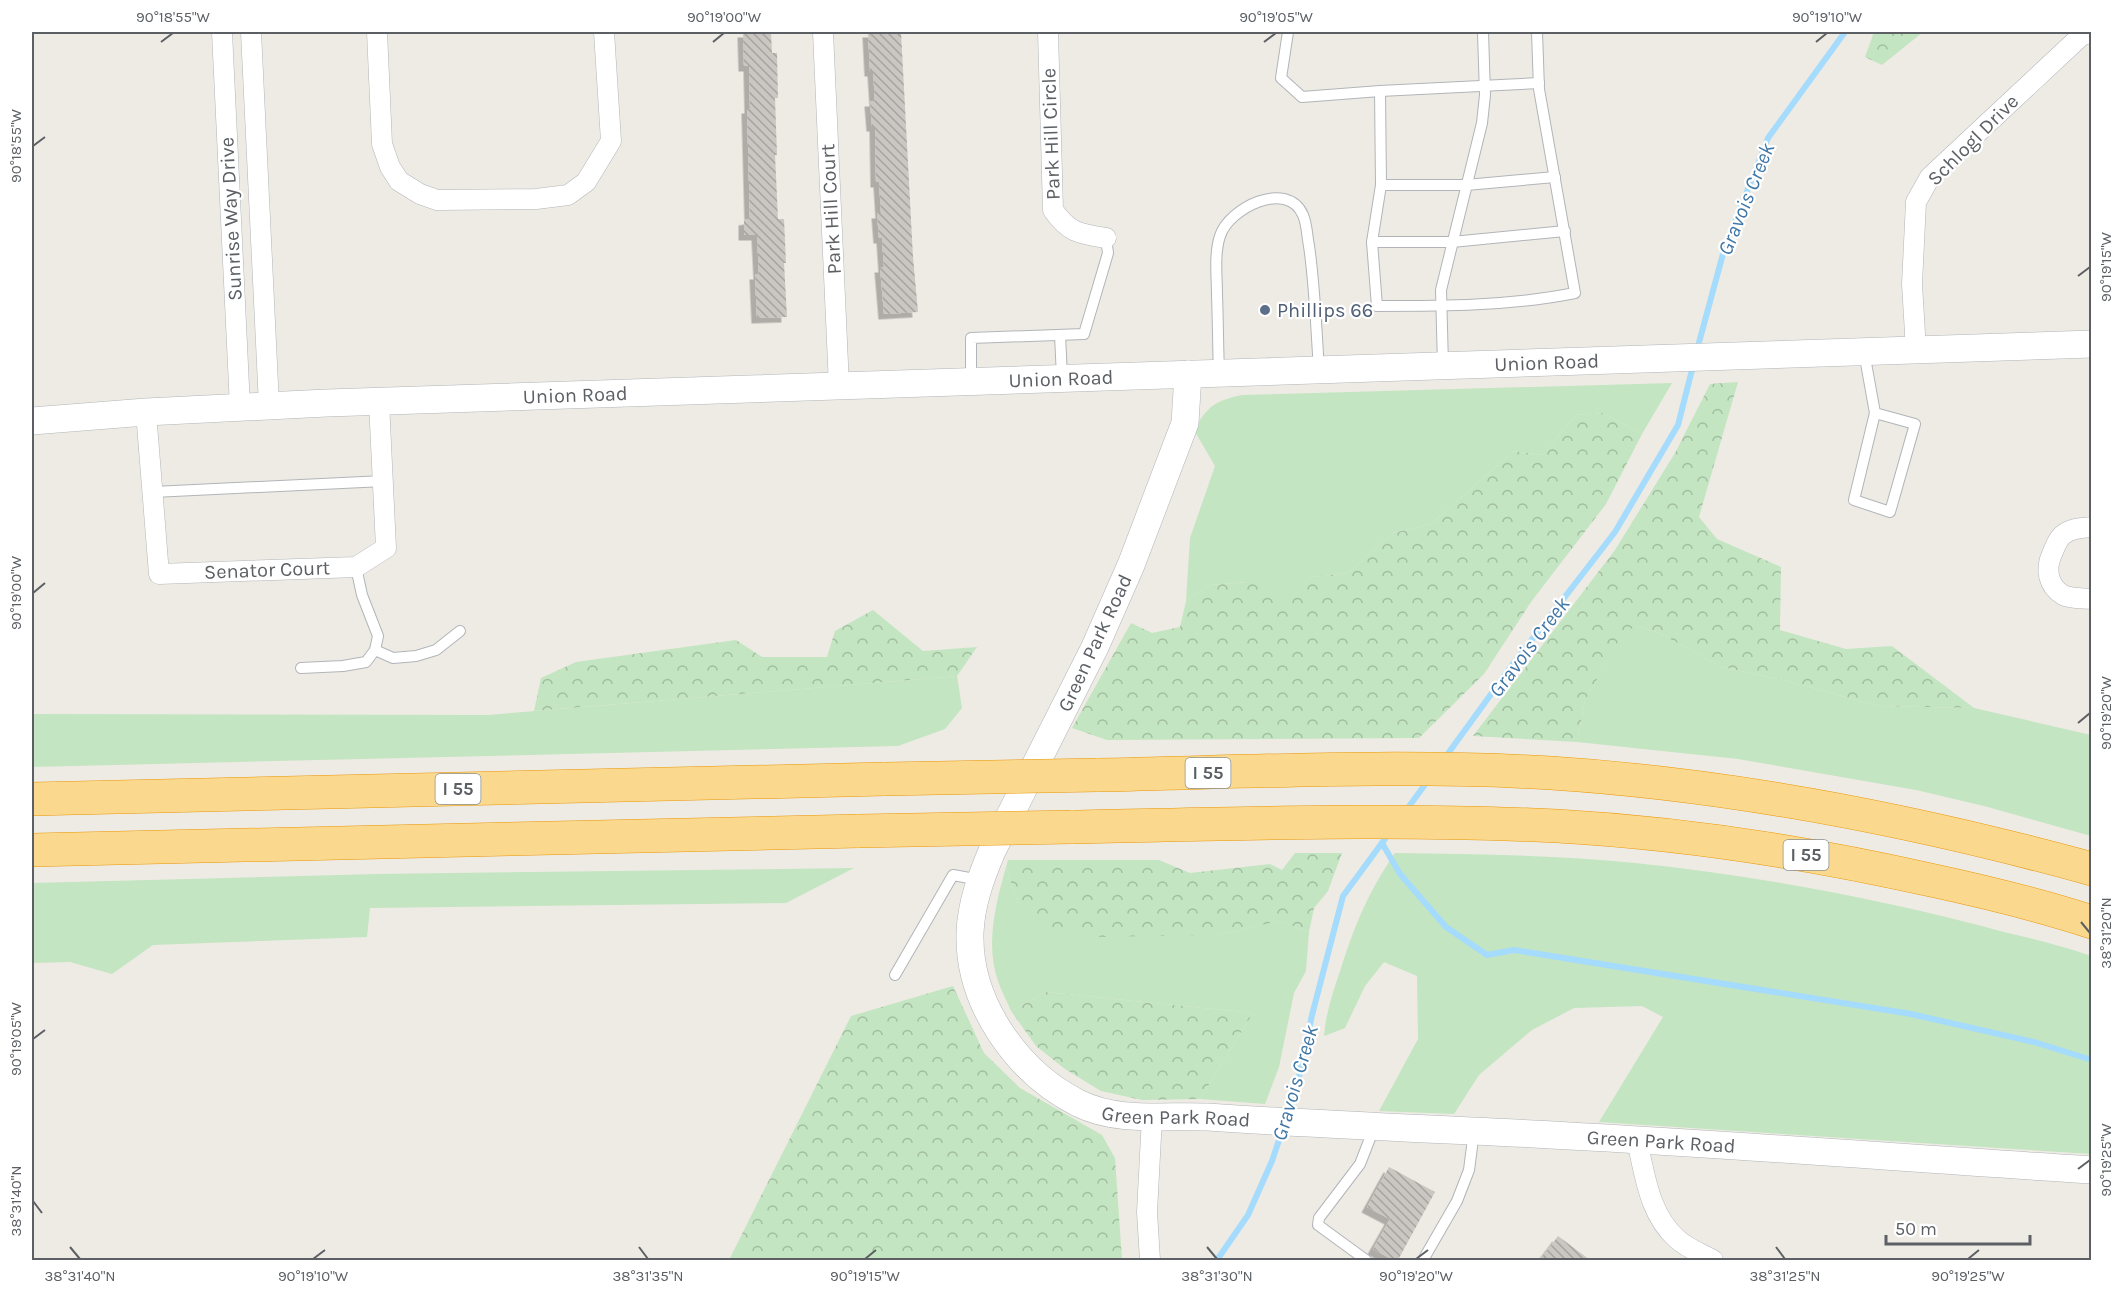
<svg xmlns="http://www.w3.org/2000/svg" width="2123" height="1292" viewBox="0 0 2123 1292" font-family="Karla,sans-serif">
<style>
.grass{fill:#c3e5c1}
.forest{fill:url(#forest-crowns)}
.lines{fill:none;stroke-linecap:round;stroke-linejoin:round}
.stream{stroke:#a5dbfc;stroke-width:6}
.building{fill:url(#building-back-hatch);filter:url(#shadow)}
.lane-casing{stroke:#b1b5b9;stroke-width:12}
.street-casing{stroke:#b1b5b9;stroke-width:21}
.secondary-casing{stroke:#b0b4b8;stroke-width:28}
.highway-casing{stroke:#eb9707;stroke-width:34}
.lane{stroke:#fff;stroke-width:10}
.street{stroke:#fff;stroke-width:20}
.secondary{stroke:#fff;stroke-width:27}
.highway{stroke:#fad98f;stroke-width:33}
.highway-bridge-casing{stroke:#eb9707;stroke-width:34;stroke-linecap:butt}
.highway-bridge{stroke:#fad98f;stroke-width:33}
.ticks{fill:none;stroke:#5c6064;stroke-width:2}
.service-dot{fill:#5c6f8a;stroke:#fff;stroke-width:2}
.labels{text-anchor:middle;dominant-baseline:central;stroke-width:4.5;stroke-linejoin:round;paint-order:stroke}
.shield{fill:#fff;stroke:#8d9092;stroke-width:1.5}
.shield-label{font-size:18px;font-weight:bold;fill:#5c6064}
.street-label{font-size:20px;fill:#5c6064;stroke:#fff}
.service-label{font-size:20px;fill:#4e5e75;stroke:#fff;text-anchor:start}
.water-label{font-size:21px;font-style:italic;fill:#4077a6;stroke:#fff}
.neatline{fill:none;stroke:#5c6064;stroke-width:2}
.ticks-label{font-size:15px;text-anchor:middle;fill:#5c6064}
</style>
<defs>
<pattern id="forest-crowns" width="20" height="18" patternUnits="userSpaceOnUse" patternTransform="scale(1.5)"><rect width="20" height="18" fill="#c3e5c1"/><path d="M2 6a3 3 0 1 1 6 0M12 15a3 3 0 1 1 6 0" fill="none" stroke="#a2bda0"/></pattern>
<pattern id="building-back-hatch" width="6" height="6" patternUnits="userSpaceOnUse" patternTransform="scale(1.5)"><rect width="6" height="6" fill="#cac6c1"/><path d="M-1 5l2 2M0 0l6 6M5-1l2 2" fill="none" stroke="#a7a4a0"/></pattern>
<filter id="shadow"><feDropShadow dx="-5.5" dy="5.5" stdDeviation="0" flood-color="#0004"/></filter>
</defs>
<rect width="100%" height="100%" fill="#eeebe4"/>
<!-- grass -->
<g class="grass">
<path d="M1672,383L1642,434L1603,413L1576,415L1543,455L1514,451L1431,524L1393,533L1348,573L1311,577L1288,596L1246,582L1210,585L1186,601L1190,538L1215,466L1194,430C1208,406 1214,401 1242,395Z"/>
<polygon points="1640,626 1661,634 1722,667 1787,681 1878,706 1974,708 2091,735 2091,836 1984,806 1916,790 1738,759 1577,742 1585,701 1624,630"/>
<polygon points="957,676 962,708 945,729 898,746 32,767 32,714 488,715"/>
<path d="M1395,853C1475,854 1555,855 1635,863C1759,876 1883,899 2004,932C2033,939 2063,946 2091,956V1154L1599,1122L1663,1017L1642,1006L1574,1008L1532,1030L1479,1075L1454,1114L1379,1111L1418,1039L1417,976L1384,962L1365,986L1345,1028L1324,1036C1326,1011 1334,989 1342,965C1356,922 1369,891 1395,853Z"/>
<path d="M1006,867L1018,904L1219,935L1279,921L1309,932L1306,971L1294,993L1279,1067L1265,1104L1200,1099L1253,1013L1046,992L1011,1011C1007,1001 1001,991 998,981C985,944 996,903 1006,867Z"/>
<polygon points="854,868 786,903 370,908 367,937 153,945 112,974 70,962 32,963 32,883 377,874"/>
</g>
<!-- forest -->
<g class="forest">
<polygon points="1874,32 1923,32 1882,65 1865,57"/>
<polygon points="1738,382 1699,517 1717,539 1781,567 1780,630 1846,649 1892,646 1974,708 1878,706 1787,681 1722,667 1661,634 1640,626 1624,631 1585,701 1577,742 1473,736 1615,550 1675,453 1710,384"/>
<polygon points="1603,413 1642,434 1606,504 1531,602 1484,674 1419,738 1107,740 1072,728 1131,623 1152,633 1180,627 1186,601 1210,585 1247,582 1288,595 1311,577 1348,573 1393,533 1431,524 1514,451 1543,455 1576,415"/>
<polygon points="873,610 923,651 977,647 957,676 534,711 541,678 576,662 736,640 762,657 827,657 835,631"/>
<polygon points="1295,853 1342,853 1328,891 1314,908 1309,932 1279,921 1219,935 1091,937 1042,926 1018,904 1006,867 1008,860 1159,860 1190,873 1270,864 1282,870"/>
<polygon points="953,986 984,1053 1020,1088 1102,1135 1115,1158 1122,1260 729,1260 851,1016"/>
<polygon points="1046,992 1253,1013 1200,1099 1142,1100 1101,1091 1065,1069 1036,1046 1011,1011"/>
</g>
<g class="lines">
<!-- stream -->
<g class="stream">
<polyline points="1697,350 1724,250 1768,138 1845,32"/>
<polyline points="1444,759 1510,668 1615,532 1678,425 1693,366"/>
<polyline points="1405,812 1429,779"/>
<polyline points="1382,843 1400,874 1446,927 1487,955 1514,950 1911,1014 2034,1042 2092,1060"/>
<polyline points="1288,1115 1296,1091 1312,1015 1343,896 1390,832"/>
<polyline points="1217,1260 1248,1215 1272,1161 1283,1128"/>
</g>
</g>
<!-- building -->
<g class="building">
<polygon points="743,32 771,32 772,53 777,53 778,98 775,98 777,155 775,155 778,219 784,219 786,263 784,263 787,317 757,318 755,274 759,274 757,235 744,235 744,220 750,219 747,108 750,108 749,66 744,66"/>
<polygon points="868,32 901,32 913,257 918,312 884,314 880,267 884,267 882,238 879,238 877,213 881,213 879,182 876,182 875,126 872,126 870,101 875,101 873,71 870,71"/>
<polygon points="1389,1167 1435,1192 1398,1260 1393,1260 1373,1249 1390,1219 1367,1207"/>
<polygon points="1558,1236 1590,1260 1540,1260"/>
</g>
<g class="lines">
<defs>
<g id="lane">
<polyline points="1288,32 1281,78 1302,97 1380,91 1539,83"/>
<path d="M1380,91L1381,185L1372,242L1377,306C1443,306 1510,306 1575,293L1539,89L1537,32"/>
<polyline points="1381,185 1466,185 1555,177"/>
<polyline points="1372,242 1452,242 1565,231"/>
<polyline points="1060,335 1062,377"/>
<polyline points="1864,352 1875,413 1915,424 1890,512 1854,500 1875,413"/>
<polyline points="1443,366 1441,290 1482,123 1485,95 1483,32"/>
<path d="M1219,373C1218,347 1218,321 1217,295C1217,276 1214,254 1220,236C1229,208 1287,179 1303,215C1307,224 1307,236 1309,246C1315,287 1316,328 1319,369"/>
<polyline points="971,380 971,338 1084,334 1108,253 1106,238"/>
<polyline points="153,492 384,481"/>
<polyline points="375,650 393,658 416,656 436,650 460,631"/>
<polyline points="301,668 343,666 366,662 375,650 378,636 362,595 356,567"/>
<polyline points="895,975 953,875 980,880"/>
<polyline points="1366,1260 1318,1225 1319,1218 1360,1164 1374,1128"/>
<polyline points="1423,1260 1457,1201 1469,1170 1474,1131"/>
</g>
<g id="street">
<polyline points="222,32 240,407"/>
<polyline points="251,32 269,405"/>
<polyline points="377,32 382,144 390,167 399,181 420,194 437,200 536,199 568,195 586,182 611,141 604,32"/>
<polyline points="823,32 839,386"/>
<path d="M1048,32L1053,210C1069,233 1080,234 1106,238"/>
<polyline points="1916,350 1912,284 1916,202 1930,177 2082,35 2092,33"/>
<polyline points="146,412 159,574 356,567 386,548 379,402"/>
<path d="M2092,527C2082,528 2072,528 2064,534C2058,538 2055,547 2052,554C2045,569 2048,586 2063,595C2071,599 2083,598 2092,599"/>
<path d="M1637,1141C1645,1175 1649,1214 1677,1239C1687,1248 1702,1254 1713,1260"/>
<polyline points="1150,1260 1147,1212 1152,1117"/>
</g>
<g id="secondary">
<path id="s1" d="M1188,374L1185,423L1131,565L1095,647L992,851C981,877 971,904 970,933C968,1003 1017,1072 1078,1103C1118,1123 1165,1115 1208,1117C1296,1123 1384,1127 1472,1131C1679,1140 1885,1157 2092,1170"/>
<path id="s2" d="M32,421L146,412L327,403L2092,344"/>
</g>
<g id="highway">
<path d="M1097,775C1248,772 1400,764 1551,773C1735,785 1914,820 2092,869"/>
<polyline points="32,799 885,779"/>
<path d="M1071,827C1233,824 1395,818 1557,826C1681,833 1805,852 1926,879C1982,891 2037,904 2092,922"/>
<polyline points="32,850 859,831"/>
</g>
</defs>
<!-- lane casing -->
<use href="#lane" class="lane-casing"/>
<!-- street casing -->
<use href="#street" class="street-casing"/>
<!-- secondary casing -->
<use href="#secondary" class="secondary-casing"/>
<!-- highway casing -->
<use href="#highway" class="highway-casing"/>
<!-- lane -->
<use href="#lane" class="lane"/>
<!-- street -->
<use href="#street" class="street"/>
<!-- secondary -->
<use href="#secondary" class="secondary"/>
<!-- highway -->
<use href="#highway" class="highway"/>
<defs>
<g id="highway-bridge">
<polyline points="885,779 1097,775"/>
<polyline points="859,831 1071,827"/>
</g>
</defs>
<!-- highway-bridge casing -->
<use href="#highway-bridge" class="highway-bridge-casing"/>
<!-- highway-bridge -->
<use href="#highway-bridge" class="highway-bridge"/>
</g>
<!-- ticks -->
<path class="ticks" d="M161,42L173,33M713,42L724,33M1264,42L1276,33M1816,42L1827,33M33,146L45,137M2078,276L2090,267M33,593L45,583M2078,723L2090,713M2081,922L2090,933M33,1039L45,1030M2078,1169L2090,1160M33,1201L42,1213M70,1247L80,1259M639,1247L648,1259M1207,1247L1217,1259M1776,1247L1785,1259M313,1259L325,1250M865,1259L876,1250M1416,1259L1428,1250M1968,1259L1979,1250"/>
<!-- markers -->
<circle class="service-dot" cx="1265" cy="310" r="6"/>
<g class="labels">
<!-- shield labels -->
<g class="shield">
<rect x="1185.5" y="758" width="45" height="30" rx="4.5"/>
<rect x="435.5" y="774" width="45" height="30" rx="4.5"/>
<rect x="1783.5" y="840" width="45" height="30" rx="4.5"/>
</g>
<g class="shield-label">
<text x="1208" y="773">I 55</text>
<text x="458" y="789">I 55</text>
<text x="1806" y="855">I 55</text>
</g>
<!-- street labels -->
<g class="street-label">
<text transform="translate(1051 134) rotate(-92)">Park Hill Circle</text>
<text transform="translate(1973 140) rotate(-45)">Schlogl Drive</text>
<text transform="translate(831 209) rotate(-93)">Park Hill Court</text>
<text transform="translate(231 219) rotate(-93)">Sunrise Way Drive</text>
<text stroke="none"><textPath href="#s2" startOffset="1516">Union Road</textPath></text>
<text stroke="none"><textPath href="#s2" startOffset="1030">Union Road</textPath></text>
<text stroke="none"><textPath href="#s2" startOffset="544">Union Road</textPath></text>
<text transform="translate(267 570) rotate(-2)">Senator Court</text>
<text transform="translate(1095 643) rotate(-65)">Green Park Road</text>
<text stroke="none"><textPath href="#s1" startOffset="916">Green Park Road</textPath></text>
<text stroke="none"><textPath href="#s1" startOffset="1402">Green Park Road</textPath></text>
</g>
<!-- service labels -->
<g class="service-label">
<text x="1277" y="310">Phillips 66</text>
</g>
<!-- water labels -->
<g class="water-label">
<text transform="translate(1746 199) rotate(-68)">Gravois Creek</text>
<text transform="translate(1529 647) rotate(-53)">Gravois Creek</text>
<text transform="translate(1295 1083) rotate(-74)">Gravois Creek</text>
</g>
</g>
<!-- border -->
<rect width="2123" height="1292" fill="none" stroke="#ffffff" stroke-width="66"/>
<!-- scale -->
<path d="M1886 1235v9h144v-9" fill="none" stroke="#5c6064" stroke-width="3"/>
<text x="1895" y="1235" font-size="18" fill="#5c6064" stroke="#ffffff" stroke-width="4.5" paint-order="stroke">50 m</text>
<rect x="33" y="33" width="2057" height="1226" class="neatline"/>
<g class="ticks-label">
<text x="173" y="22">90°18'55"W</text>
<text x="724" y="22">90°19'00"W</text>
<text x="1276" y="22">90°19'05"W</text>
<text x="1827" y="22">90°19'10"W</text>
<text transform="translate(16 146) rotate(-90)" y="5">90°18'55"W</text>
<text transform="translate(2106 267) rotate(-90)" y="5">90°19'15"W</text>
<text transform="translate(16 593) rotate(-90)" y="5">90°19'00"W</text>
<text transform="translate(2106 713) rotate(-90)" y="5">90°19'20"W</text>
<text transform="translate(2106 933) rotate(-90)" y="5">38°31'20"N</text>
<text transform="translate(16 1039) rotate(-90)" y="5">90°19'05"W</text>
<text transform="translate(2106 1160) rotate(-90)" y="5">90°19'25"W</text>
<text transform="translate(16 1201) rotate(-90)" y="5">38°31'40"N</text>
<text x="80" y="1281">38°31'40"N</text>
<text x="313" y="1281">90°19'10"W</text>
<text x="648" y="1281">38°31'35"N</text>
<text x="865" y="1281">90°19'15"W</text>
<text x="1217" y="1281">38°31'30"N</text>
<text x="1416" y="1281">90°19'20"W</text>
<text x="1785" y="1281">38°31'25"N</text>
<text x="1968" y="1281">90°19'25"W</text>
</g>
</svg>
